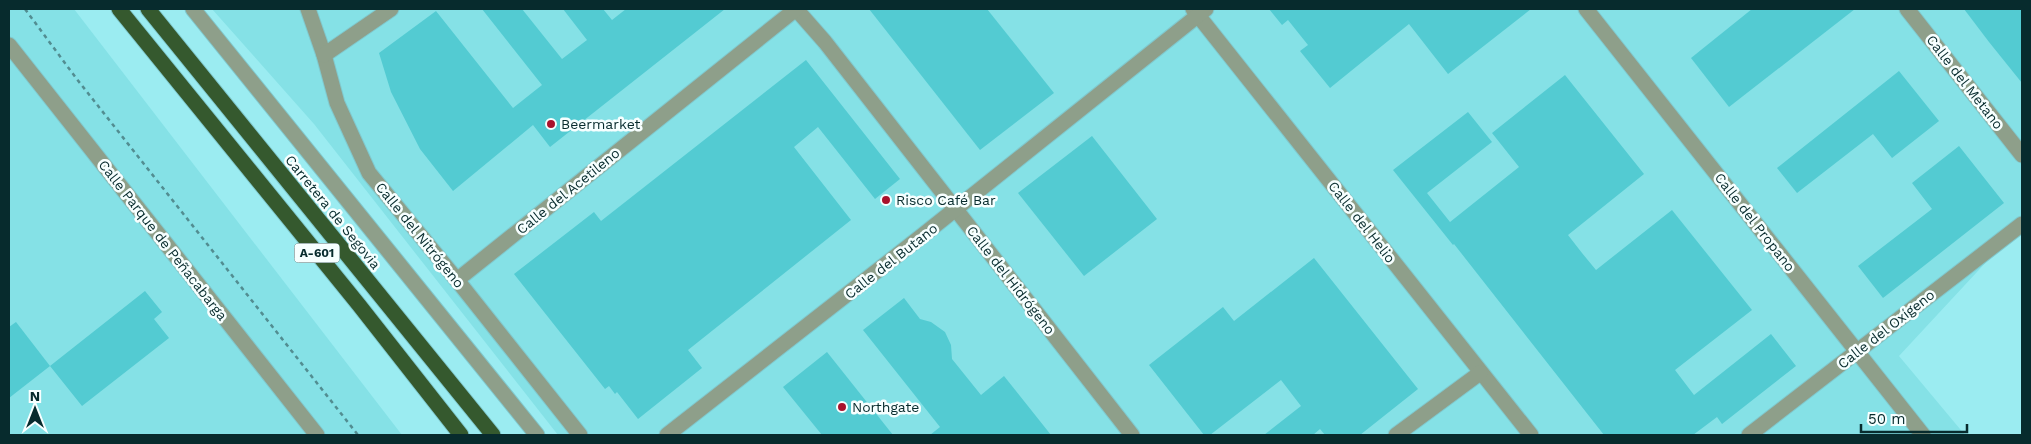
<svg xmlns="http://www.w3.org/2000/svg" width="2031" height="444" viewBox="0 0 2031 444" font-family="'Work Sans',sans-serif">
<style>
.built{fill:#85e1e6}
.building{fill:#53cbd2}
.lines{fill:none;stroke-linecap:round;stroke-linejoin:round}
.minor-casing{stroke:#80c9ce;stroke-width:17}
.highway-casing{stroke:#80c9ce;stroke-width:17}
.path{stroke:#528d91;stroke-width:2.5;stroke-dasharray:4 4;stroke-linecap:butt}
.minor{stroke:#8e9f8a;stroke-width:15}
.highway{stroke:#35592e;stroke-width:15}
.poi-dot{fill:#a9122d;stroke:#f7ffff;stroke-width:2}
.labels{text-anchor:middle;dominant-baseline:central;stroke-width:5;stroke-linejoin:round;paint-order:stroke}
.shield{fill:#f7ffff;stroke:#4f6b6c;stroke-width:1}
.shield-label{font-size:12px;font-weight:bold;fill:#072b2d}
.street-label{font-size:14px;fill:#072b2d;stroke:#f7ffff}
.poi-label{font-size:14px;fill:#072b2d;stroke:#f7ffff;text-anchor:start}
</style>
<rect width="100%" height="100%" fill="#9becf1"/>
<!-- built -->
<g class="built">
<polygon points="9,9 74,9 402,435 9,435"/>
<polygon points="212,9 2022,9 2022,225 2015,231 1899,356 1965,435 558,435 314,124"/>
</g>
<!-- building -->
<g class="building">
<polygon points="482,9 522,9 562,59 587,40 563,9 603,9 612,20 626,9 725,9 550,147 533,125 453,191 420,149 391,92 379,53 436,11 513,108 542,85"/>
<polygon points="869,9 987,9 1054,93 980,150"/>
<polygon points="1269,9 1531,9 1448,74 1409,24 1330,88 1300,51 1308,45 1288,20 1282,25"/>
<polygon points="1752,9 1855,9 1729,107 1691,58"/>
<polygon points="1964,9 2022,9 2022,83 1989,42"/>
<polygon points="806,60 900,179 875,199 818,127 794,147 851,220 688,350 702,368 638,419 617,392 615,394 609,386 605,389 514,274 594,212 601,221"/>
<polygon points="1899,71 1939,121 1892,158 1873,134 1797,193 1777,168"/>
<polygon points="1565,75 1644,174 1568,235 1582,253 1596,270 1672,210 1752,310 1675,370 1694,395 1771,334 1796,366 1722,424 1717,417 1693,435 1604,435 1454,244 1453,245 1393,170 1468,112 1492,142 1427,193 1450,222 1519,167 1492,133"/>
<polygon points="1092,136 1157,219 1084,276 1018,193"/>
<polygon points="1959,146 2004,203 1883,298 1858,266 1932,209 1912,183"/>
<polygon points="1314,258 1418,389 1360,435 1325,435 1320,429 1313,435 1264,435 1301,406 1281,380 1210,435 1204,435 1149,365 1223,307 1234,321"/>
<polygon points="145,291 162,312 154,319 169,338 82,406 50,366"/>
<polygon points="904,298 920,319 931,322 945,332 951,345 952,359 981,395 1004,376 1051,435 930,435 940,427 863,330"/>
<polygon points="16,322 50,366 9,398 9,327"/>
<polygon points="827,352 893,435 822,435 783,387"/>
</g>
<g class="lines">
<defs>
<g id="minor">
<polyline points="193,9 537,435"/>
<polyline points="308,9 324,55 337,103 369,173 457,280 580,435"/>
<polyline points="796,9 825,42 1132,435"/>
<polyline points="1193,9 1531,435"/>
<polyline points="1586,9 1923,435"/>
<polyline points="1907,9 2022,155"/>
<polyline points="9,45 317,435"/>
<polyline points="324,55 391,9"/>
<polyline points="457,280 796,9"/>
<polyline points="667,435 923,235 1206,9"/>
<polyline points="1396,435 1480,373"/>
<polyline points="1749,435 2022,224"/>
</g>
<g id="highway">
<polyline points="119,9 359,305 461,435"/>
<polyline points="148,9 493,435"/>
</g>
</defs>
<!-- minor casing -->
<use href="#minor" class="minor-casing"/>
<!-- highway casing -->
<use href="#highway" class="highway-casing"/>
<!-- path -->
<polyline class="path" points="25,9 76,78 358,435"/>
<!-- minor -->
<use href="#minor" class="minor"/>
<!-- highway -->
<use href="#highway" class="highway"/>
</g>
<!-- markers -->
<g class="poi-dot">
<circle cx="551" cy="124" r="5"/>
<circle cx="886" cy="200" r="5"/>
<circle cx="842" cy="407" r="5"/>
</g>
<g class="labels">
<!-- shield labels -->
<rect class="shield" x="294.5" y="243.5" width="45" height="19" rx="4"/>
<g class="shield-label">
<text x="317" y="253">A-601</text>
</g>
<!-- street labels -->
<g class="street-label">
<text transform="translate(1965 82) rotate(52)">Calle del Metano</text>
<text transform="translate(568 191) rotate(-39)">Calle del Acetileno</text>
<text transform="translate(333 212) rotate(51)">Carretera de Segovia</text>
<text transform="translate(1362 222) rotate(52)">Calle del Helio</text>
<text transform="translate(1755 222) rotate(52)">Calle del Propano</text>
<text transform="translate(420 235) rotate(51)">Calle del Nitrógeno</text>
<text transform="translate(163 240) rotate(52)">Calle Parque de Peñacabarga</text>
<text transform="translate(891 261) rotate(-38)">Calle del Butano</text>
<text transform="translate(1011 280) rotate(52)">Calle del Hidrógeno</text>
<text transform="translate(1886 329) rotate(-38)">Calle del Oxígeno</text>
</g>
<!-- poi labels -->
<g class="poi-label">
<text x="561" y="124">Beermarket</text>
<text x="896" y="200">Risco Café Bar</text>
<text x="852" y="407">Northgate</text>
</g>
</g>
<!-- border -->
<rect width="2031" height="444" fill="none" stroke="#072b2d" stroke-width="20"/>
<!-- north arrow -->
<g transform="translate(35 409)" stroke="#f7ffff" stroke-width="4" paint-order="stroke">
<path d="M0-4L9 19L0 12L-9 19Z" fill="#072b2d"/>
<text y="-8" font-size="14" font-weight="bold" text-anchor="middle" fill="#072b2d">N</text>
</g>
<!-- scale -->
<path d="M1861 424v8h106v-8" fill="none" stroke="#072b2d" stroke-width="2.5"/>
<text x="1868" y="424" font-size="15" fill="#072b2d" stroke="#f7ffff" stroke-width="4" paint-order="stroke">50 m</text>
</svg>
